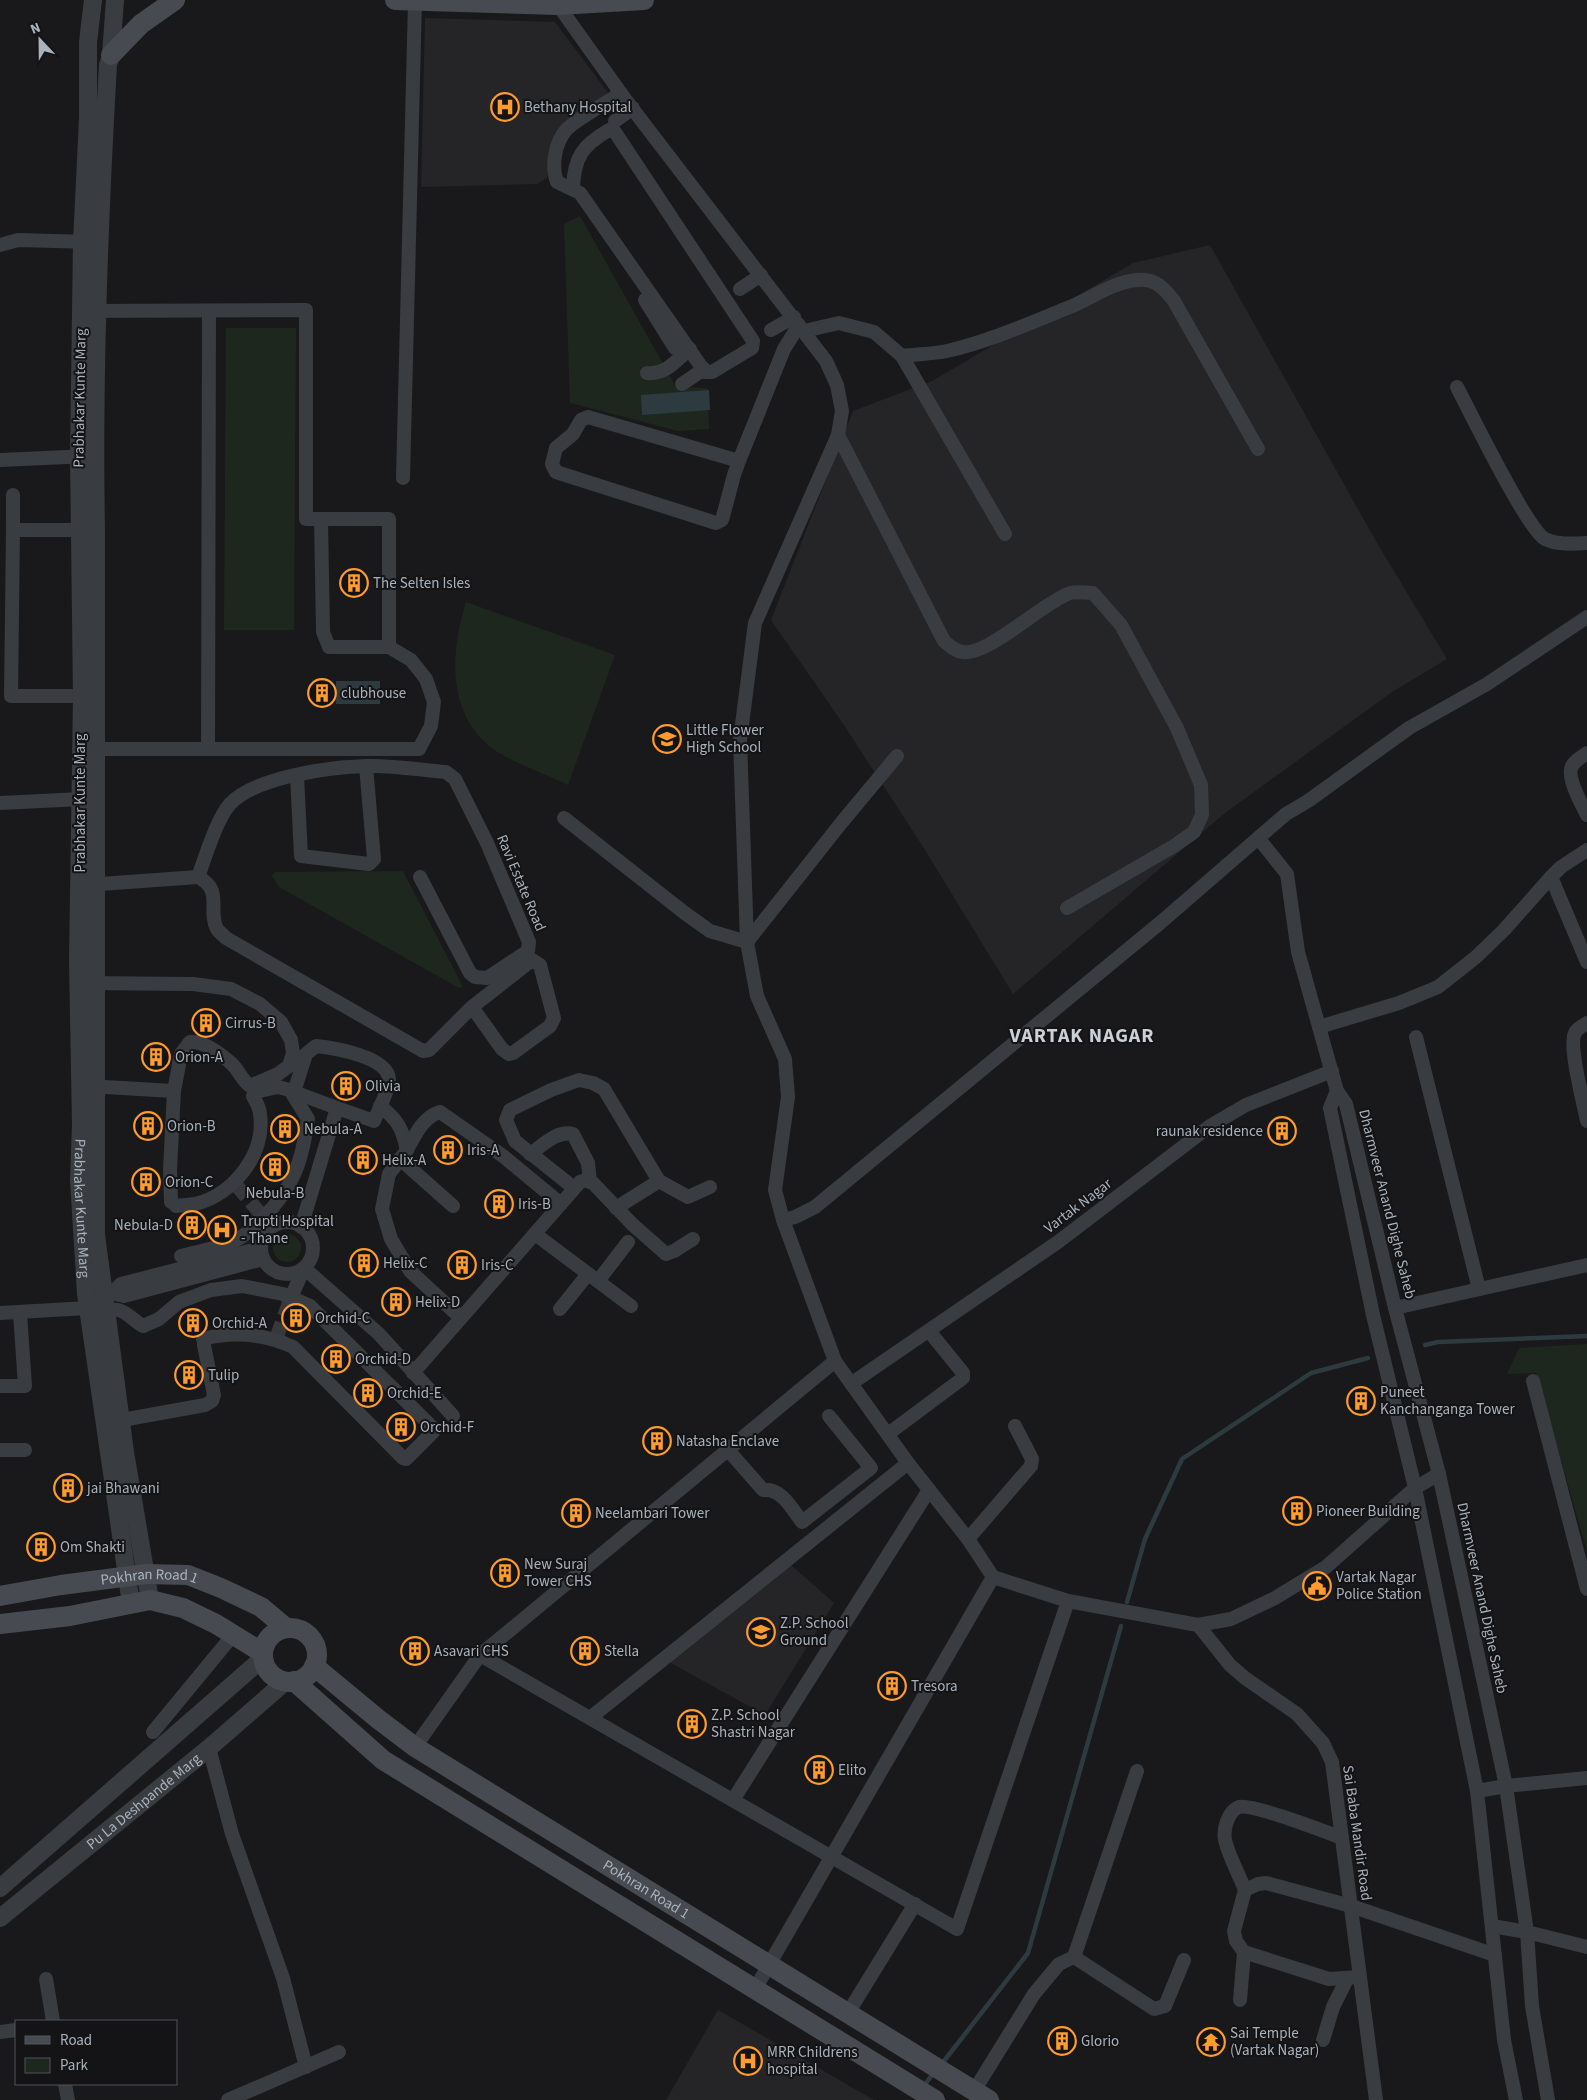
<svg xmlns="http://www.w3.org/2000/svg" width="1587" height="2100" viewBox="0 0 1587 2100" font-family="'Source Sans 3',sans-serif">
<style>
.built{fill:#252528}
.green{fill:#1e271e}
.water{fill:#2d3b41}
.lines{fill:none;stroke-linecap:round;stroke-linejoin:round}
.stream{stroke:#2d3b41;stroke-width:4.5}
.minor-tunnel{stroke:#36383b;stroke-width:14;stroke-dasharray:14 7;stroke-linecap:butt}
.minor{stroke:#393c41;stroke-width:14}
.tertiary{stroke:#393c41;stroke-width:18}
.secondary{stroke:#474b51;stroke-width:20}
.labels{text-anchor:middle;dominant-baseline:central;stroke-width:4;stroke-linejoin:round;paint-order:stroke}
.poi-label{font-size:15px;fill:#aab2bc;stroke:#141416;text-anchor:start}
.street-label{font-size:15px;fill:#aab2bc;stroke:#141416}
.district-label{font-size:20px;font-weight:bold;letter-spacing:1px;fill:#ccd0d7;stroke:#141416}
</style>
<rect width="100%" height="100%" fill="#19191b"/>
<!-- built -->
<g class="built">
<polygon points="425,18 555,22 609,94 565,121 556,136 547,178 537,184 421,187"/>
<polygon points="1210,245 1377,543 1447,659 1392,692 1225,813 1013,994 925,850 846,728 771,620 853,411 932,381 1133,263"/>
<polygon points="790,1564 834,1603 765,1715 669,1662"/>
<polygon points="718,2010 739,2022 874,2100 666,2100"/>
</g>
<!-- green -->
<g class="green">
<polygon points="580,216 676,387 707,388 709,429 678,431 570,403 564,224"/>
<polygon points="226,328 296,328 294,630 224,630"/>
<path d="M466,602L615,655L568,785C548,775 514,763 496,751C446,716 450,654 466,602Z"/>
<polygon points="403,871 463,987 459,988 279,887 272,876 275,872"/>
<circle cx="287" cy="1248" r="14"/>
<polygon points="1587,1344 1587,1551 1536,1373 1507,1374 1519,1348"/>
</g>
<!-- water -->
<g class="water">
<polygon points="709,390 710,410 642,415 641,395"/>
<rect x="336" y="681" width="44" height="23"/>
</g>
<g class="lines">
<!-- stream -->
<g class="stream">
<polyline points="1425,1345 1438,1342 1587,1336"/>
<polyline points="1127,1602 1145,1539 1182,1459 1311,1373 1368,1358"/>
<polyline points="944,2061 1028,1953 1121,1626"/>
<polyline points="926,2083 932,2075"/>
</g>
<!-- minor-tunnel -->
<g class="minor-tunnel">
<polyline points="237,1186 265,1219"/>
<polyline points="277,1336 290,1300"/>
</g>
<!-- minor -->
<g class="minor">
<polyline points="615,121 633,108"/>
<path d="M573,188C574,157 583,145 609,130L615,132L753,341L752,348L712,372H705L580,193L557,182C551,166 555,143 566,130C576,119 607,103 621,93"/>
<polyline points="0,245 18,240 91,242"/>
<polyline points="740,289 761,275"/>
<polyline points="645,300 675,348"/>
<polyline points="87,311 306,310 306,519 389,519 389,647 411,660 426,679 434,702 431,726 419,749 95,749"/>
<polyline points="771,330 794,317"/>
<polyline points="804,331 839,323 874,332 902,356 1005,534"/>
<path d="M902,356C917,354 933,354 947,351C990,341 1030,323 1070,307C1092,298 1113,282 1137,280C1155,278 1164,288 1174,301L1258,449"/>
<path d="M647,373C666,375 676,360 690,349"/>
<polyline points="682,384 704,369"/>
<path d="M1457,387C1470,412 1527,529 1545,539C1557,545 1574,544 1587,543"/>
<path d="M838,435L944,641C950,646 955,651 963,652C988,656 1042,603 1070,593C1076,591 1086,593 1093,593L1121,625L1177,728L1201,785L1202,815L1194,832L1174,846L1067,908"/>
<polyline points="0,460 89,456"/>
<polyline points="739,461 588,417 581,420 573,434 556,448 552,464 556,472 716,523 722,520 734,475 739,461 784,349 799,325"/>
<polyline points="403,478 415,1"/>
<polyline points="321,519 323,632 329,647 389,647"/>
<polyline points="13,530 13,495"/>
<polyline points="80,530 13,530 11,696 82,696"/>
<polyline points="208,749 209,311"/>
<path d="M1587,753C1582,757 1575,760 1572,766C1566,777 1582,805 1587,815"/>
<polyline points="297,776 301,856 369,864 374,859 366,766"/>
<polyline points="0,803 82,799"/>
<polyline points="564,818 686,914 710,931 747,942"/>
<polyline points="1259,839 1287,874 1298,952 1337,1091 1346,1104 1395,1308 1439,1474 1506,1786 1527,1932 1532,2006 1548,2100"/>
<path d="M198,877C205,858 217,818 230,804C255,777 330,767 366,766C393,765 420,770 446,772L455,779L487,843L529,942L528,951L487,978L475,977L470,973L420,877"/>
<polyline points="1551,877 1587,962"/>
<path d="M86,885L198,877C224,890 207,910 217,929C219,932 223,935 226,938L423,1051L429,1050L472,1007L502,1049L509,1054L513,1053L550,1026L554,1018L540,965L532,960L472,1007"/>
<polyline points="747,942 842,822 897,756"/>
<path d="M79,983L193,984L231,989L260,1004L281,1022L291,1040L293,1053L289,1066L278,1074L250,1086C242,1080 239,1071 232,1064C221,1054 205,1041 190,1042L181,1054L174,1091L170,1170L171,1202"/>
<path d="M1587,1023C1583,1026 1577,1028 1575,1033C1568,1045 1584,1105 1587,1121"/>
<polyline points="1319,1027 1399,1003 1438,987 1476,957 1504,930 1551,877 1561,867 1587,850"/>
<polyline points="1416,1037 1479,1289"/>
<polyline points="87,1086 174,1091"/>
<polyline points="1337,1091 1330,1108 1373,1315 1415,1488 1477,1791 1504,2040 1516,2100"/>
<path d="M380,1106C398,1120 402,1128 407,1150L389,1174L382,1209L391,1239L410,1271L461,1318"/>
<path d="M407,1150C415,1135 423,1117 440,1112L503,1156L561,1204"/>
<path d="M530,1154C542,1146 557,1130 573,1134L588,1163L590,1182"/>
<polyline points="400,1159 453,1206"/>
<polyline points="574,1188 515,1141 506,1120 510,1110 551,1090 579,1080 593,1083 604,1089 659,1181 688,1197 710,1187"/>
<path d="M176,1206C182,1205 189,1205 195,1204C233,1195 266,1154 260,1114C260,1108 256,1102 253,1096L255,1092L278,1087L290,1090L308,1119C302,1161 294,1187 263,1218C255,1226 247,1235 236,1240C220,1248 199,1251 181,1256"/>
<polyline points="616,1208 659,1181"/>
<polyline points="783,1220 795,1217 815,1207 1160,923 1286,814 1308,801 1409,728 1487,684 1587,617"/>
<circle cx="287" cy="1248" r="26"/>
<path d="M301,1227L337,1108L374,1121C378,1111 389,1090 389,1080C389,1057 335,1048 316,1046L306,1054L294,1092L337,1108"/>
<polyline points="535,1234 631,1306"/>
<polyline points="598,1281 628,1242"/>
<polyline points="112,1293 121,1284 261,1248"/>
<polyline points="290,1300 304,1268 379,1334 453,1416"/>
<polyline points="1395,1308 1587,1265"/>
<polyline points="560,1309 588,1274"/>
<path d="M97,1310C105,1312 111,1309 118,1310C128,1312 135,1322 143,1326L159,1319L179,1302L211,1290L242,1286L283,1294L310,1306L433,1428V1432L406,1459L403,1458L293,1347C265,1334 235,1331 203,1339"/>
<polyline points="0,1313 88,1308 103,1295 112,1293 124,1296 263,1259"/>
<polyline points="413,1373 580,1182 586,1180 593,1183 632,1224 666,1254 674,1251 693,1239"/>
<polyline points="1533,1381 1587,1589"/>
<polyline points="852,1383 1058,1242 1210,1126 1246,1105 1332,1071"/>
<polyline points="0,1386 25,1386 20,1313"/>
<polyline points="111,1422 205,1405 212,1401 214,1395 204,1345"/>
<polyline points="888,1434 963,1378 963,1373 929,1331"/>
<polyline points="0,1450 25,1450"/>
<path d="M728,1450L763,1490C782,1488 792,1509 802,1522L871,1468L829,1416"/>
<polyline points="968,1539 1031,1466 1032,1459 1015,1426"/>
<polyline points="1068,1601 1198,1625 1231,1619 1275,1598 1326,1567 1415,1488 1439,1474"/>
<polyline points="1198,1625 1230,1665 1245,1678 1297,1714 1323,1743 1332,1762 1376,2100"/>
<polyline points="480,1655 957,1929 1068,1601 993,1577 968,1539 908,1463 835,1361 783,1220 775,1190 788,1097 785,1059 757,996 747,942 740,740 755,623 838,435 842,411 837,385 826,361 625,99 558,5 558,0"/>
<polyline points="590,1718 908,1463"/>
<polyline points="153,1732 233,1635"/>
<polyline points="415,1747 480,1655 835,1361"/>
<polyline points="209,1748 232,1834 283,1978 306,2067"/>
<polyline points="1477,1791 1506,1786 1587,1778"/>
<polyline points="733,1800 929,1490"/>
<path d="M1245,1890C1239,1874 1229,1857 1225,1840C1223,1829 1228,1811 1239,1807C1251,1803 1326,1832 1342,1838"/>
<polyline points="1492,1926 1527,1932 1587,1947"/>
<polyline points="1074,1957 1154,2009 1165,2006 1184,1960"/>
<polyline points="1359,1977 1329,1979 1244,1952 1236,1941 1234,1931 1245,1890 1258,1884 1266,1883 1351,1906 1495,1955"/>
<polyline points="46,1979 53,2021"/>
<polyline points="755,1989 993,1577"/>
<polyline points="1240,2000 1244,1952"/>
<polyline points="848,2013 915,1904"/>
<polyline points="0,2032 16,2030"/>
<polyline points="1323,2040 1333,2007 1347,1979"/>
<polyline points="65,2084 68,2100"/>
<polyline points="974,2091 1034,1994 1059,1964 1074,1957 1137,1771"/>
<polyline points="228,2100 339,2052"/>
</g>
<!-- tertiary -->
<g class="tertiary">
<path id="s1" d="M93,0L88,42V119L82,242L79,456L82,696L78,961L81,1124L79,1180L86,1294L131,1604"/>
<path d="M115,0L111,55L108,65C99,220 93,375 96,530V1235L125,1452L150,1600"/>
<polyline points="0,1888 263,1658"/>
<path id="s2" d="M0,1918L209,1748L286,1681"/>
</g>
<!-- secondary -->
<g class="secondary">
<polyline points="395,0 558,5 644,0"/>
<polyline points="111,55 141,24 175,0"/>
<path id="s3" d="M0,1596L61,1585L146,1574L188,1575L221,1588L261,1607L286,1628"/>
<polyline points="0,1624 70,1616 150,1600 183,1608 216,1624 263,1653"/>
<circle cx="290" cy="1655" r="27"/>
<path id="s4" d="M314,1666L378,1719L415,1747L989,2100"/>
<polyline points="294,1681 383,1760 935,2100"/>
</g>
</g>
<!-- icons -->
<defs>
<symbol id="hospital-ring" viewBox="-11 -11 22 22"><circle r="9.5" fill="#141416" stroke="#ff9c2d" stroke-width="1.5"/><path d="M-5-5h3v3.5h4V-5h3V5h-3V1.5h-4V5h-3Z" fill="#ff9c2d"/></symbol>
<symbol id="building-ring" viewBox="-11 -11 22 22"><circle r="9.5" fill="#141416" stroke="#ff9c2d" stroke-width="1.5"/><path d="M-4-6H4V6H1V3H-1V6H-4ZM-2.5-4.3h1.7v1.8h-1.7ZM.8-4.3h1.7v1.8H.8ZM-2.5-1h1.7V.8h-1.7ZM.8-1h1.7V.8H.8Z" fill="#ff9c2d"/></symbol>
<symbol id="school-ring" viewBox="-11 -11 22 22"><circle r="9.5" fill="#141416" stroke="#ff9c2d" stroke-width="1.5"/><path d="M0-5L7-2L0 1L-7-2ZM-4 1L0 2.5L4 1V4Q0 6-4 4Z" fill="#ff9c2d"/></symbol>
<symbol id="civic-ring" viewBox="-11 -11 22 22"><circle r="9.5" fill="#141416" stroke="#ff9c2d" stroke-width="1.5"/><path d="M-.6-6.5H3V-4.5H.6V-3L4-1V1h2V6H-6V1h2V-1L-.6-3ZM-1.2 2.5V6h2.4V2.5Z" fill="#ff9c2d"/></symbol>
<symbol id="temple-ring" viewBox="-11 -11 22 22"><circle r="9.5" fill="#141416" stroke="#ff9c2d" stroke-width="1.5"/><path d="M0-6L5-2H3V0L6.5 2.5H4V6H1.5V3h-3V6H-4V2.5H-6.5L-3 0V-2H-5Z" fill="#ff9c2d"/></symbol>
</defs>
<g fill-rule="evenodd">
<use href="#hospital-ring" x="489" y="91" width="32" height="32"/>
<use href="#building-ring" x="338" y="567" width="32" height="32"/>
<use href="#building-ring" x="306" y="677" width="32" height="32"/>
<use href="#school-ring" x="651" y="723" width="32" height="32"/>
<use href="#building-ring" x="190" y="1007" width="32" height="32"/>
<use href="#building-ring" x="140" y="1041" width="32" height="32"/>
<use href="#building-ring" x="330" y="1070" width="32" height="32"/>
<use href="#building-ring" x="132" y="1110" width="32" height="32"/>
<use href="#building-ring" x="269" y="1113" width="32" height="32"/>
<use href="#building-ring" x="1266" y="1115" width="32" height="32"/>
<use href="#building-ring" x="432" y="1134" width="32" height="32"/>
<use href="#building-ring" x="347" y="1144" width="32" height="32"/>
<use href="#building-ring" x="259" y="1151" width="32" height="32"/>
<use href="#building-ring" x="130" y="1166" width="32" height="32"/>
<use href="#building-ring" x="483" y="1188" width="32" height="32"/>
<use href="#building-ring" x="176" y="1209" width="32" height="32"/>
<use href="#hospital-ring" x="206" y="1214" width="32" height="32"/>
<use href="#building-ring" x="348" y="1247" width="32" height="32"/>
<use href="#building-ring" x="446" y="1249" width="32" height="32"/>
<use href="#building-ring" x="380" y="1286" width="32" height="32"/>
<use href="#building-ring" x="280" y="1302" width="32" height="32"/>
<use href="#building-ring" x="177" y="1307" width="32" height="32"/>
<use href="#building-ring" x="320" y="1343" width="32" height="32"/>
<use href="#building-ring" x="173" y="1359" width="32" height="32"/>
<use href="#building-ring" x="352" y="1377" width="32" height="32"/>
<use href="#building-ring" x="1345" y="1385" width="32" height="32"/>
<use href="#building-ring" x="385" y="1411" width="32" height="32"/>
<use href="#building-ring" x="641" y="1425" width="32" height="32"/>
<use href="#building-ring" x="52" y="1472" width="32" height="32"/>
<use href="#building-ring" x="1281" y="1495" width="32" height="32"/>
<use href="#building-ring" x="560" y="1497" width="32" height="32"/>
<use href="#building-ring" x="25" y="1531" width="32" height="32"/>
<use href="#building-ring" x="489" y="1557" width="32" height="32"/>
<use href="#civic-ring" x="1301" y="1570" width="32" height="32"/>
<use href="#school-ring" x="745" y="1616" width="32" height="32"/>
<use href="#building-ring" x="399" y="1635" width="32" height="32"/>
<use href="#building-ring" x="569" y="1635" width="32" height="32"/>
<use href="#building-ring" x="876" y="1670" width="32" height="32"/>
<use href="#building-ring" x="676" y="1708" width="32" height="32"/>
<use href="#building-ring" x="803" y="1754" width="32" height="32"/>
<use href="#building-ring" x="1046" y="2025" width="32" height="32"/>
<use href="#temple-ring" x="1195" y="2026" width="32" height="32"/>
<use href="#hospital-ring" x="732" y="2045" width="32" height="32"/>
</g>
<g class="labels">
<!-- poi labels -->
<g class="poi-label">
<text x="524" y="107">Bethany Hospital</text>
<text x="373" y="583">The Selten Isles</text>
<text x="341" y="693">clubhouse</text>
<text x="686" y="730">Little Flower<tspan x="686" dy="17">High School</tspan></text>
<text x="225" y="1023">Cirrus-B</text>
<text x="175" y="1057">Orion-A</text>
<text x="365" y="1086">Olivia</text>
<text x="167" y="1126">Orion-B</text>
<text x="304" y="1129">Nebula-A</text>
<text x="1263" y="1131" text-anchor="end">raunak residence</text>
<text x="467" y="1150">Iris-A</text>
<text x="382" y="1160">Helix-A</text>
<text x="165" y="1182">Orion-C</text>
<text x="275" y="1193" text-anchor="middle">Nebula-B</text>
<text x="518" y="1204">Iris-B</text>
<text x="241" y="1221">Trupti Hospital<tspan x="241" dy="17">- Thane</tspan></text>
<text x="173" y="1225" text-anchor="end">Nebula-D</text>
<text x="383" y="1263">Helix-C</text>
<text x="481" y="1265">Iris-C</text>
<text x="415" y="1302">Helix-D</text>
<text x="315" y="1318">Orchid-C</text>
<text x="212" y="1323">Orchid-A</text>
<text x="355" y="1359">Orchid-D</text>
<text x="208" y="1375">Tulip</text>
<text x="1380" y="1392">Puneet<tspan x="1380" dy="17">Kanchanganga Tower</tspan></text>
<text x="387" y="1393">Orchid-E</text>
<text x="420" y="1427">Orchid-F</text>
<text x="676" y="1441">Natasha Enclave</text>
<text x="87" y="1488">jai Bhawani</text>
<text x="1316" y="1511">Pioneer Building</text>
<text x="595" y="1513">Neelambari Tower</text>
<text x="60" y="1547">Om Shakti</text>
<text x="524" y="1564">New Suraj<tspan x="524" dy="17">Tower CHS</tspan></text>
<text x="1336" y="1577">Vartak Nagar<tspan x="1336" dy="17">Police Station</tspan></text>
<text x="780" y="1623">Z.P. School<tspan x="780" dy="17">Ground</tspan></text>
<text x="434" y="1651">Asavari CHS</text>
<text x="604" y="1651">Stella</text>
<text x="911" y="1686">Tresora</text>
<text x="711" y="1715">Z.P. School<tspan x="711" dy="17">Shastri Nagar</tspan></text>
<text x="838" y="1770">Elito</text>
<text x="1230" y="2033">Sai Temple<tspan x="1230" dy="17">(Vartak Nagar)</tspan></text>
<text x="1081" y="2041">Glorio</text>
<text x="767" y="2052">MRR Childrens<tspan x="767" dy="17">hospital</tspan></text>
</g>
<!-- street labels -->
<g class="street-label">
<text transform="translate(80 398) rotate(-89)">Prabhakar Kunte Marg</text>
<text transform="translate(80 803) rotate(-90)">Prabhakar Kunte Marg</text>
<text transform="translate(521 883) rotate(67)">Ravi Estate Road</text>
<text transform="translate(1387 1204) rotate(76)">Dharmveer Anand Dighe Saheb</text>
<text transform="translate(1078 1206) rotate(-37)">Vartak Nagar</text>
<text stroke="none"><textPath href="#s1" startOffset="1209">Prabhakar Kunte Marg</textPath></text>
<text stroke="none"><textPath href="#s3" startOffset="151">Pokhran Road 1</textPath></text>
<text transform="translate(1482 1598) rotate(78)">Dharmveer Anand Dighe Saheb</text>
<text stroke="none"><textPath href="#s2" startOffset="185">Pu La Deshpande Marg</textPath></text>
<text transform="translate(1357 1833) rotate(82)">Sai Baba Mandir Road</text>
<text stroke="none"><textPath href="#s4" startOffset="401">Pokhran Road 1</textPath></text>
</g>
<!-- district labels -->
<g class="district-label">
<text x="1082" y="1036">VARTAK NAGAR</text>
</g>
</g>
<!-- legend -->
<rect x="15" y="2020" width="162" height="65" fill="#141416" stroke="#505358"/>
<rect x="25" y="2036" width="25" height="8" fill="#474b51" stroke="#505358"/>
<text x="60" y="2045" font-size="15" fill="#aab2bc">Road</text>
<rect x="25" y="2058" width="25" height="15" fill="#1e271e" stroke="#505358"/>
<text x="60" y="2070" font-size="15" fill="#aab2bc">Park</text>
<!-- north arrow -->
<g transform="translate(40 40) rotate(338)" stroke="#141416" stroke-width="4" paint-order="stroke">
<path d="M0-4L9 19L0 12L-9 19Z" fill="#aab2bc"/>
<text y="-8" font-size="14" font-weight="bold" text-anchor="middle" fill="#aab2bc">N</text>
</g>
</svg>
